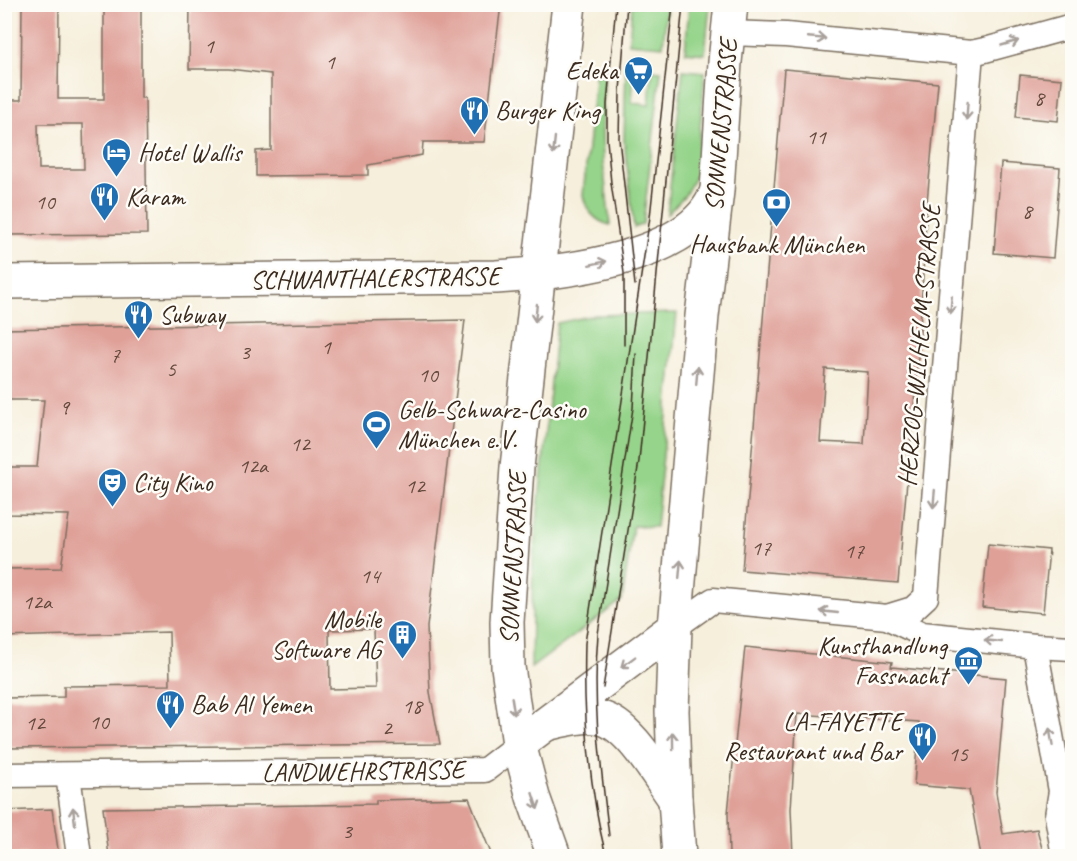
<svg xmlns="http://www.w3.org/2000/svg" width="1077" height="861" viewBox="0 0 1077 861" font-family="Caveat,sans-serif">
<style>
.green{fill:#95d48a;stroke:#687f54;stroke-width:1.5}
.building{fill:#dfa098;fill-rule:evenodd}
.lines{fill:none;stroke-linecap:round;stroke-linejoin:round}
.street-casing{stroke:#7c6f60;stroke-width:27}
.secondary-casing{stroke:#7c6f60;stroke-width:36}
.street{stroke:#fff;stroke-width:24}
.secondary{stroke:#fff;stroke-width:33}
.tram{stroke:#3b2a1e;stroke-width:1.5}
.oneway{stroke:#a79f9a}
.labels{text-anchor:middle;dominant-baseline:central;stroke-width:5;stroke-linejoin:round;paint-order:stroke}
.number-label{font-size:22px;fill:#64483c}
.poi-label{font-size:26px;fill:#3b2a1e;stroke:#fdfcf7;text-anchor:start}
.street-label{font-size:26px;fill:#3b2a1e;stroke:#fdfcf7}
</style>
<rect width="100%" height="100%" fill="#fdfcf7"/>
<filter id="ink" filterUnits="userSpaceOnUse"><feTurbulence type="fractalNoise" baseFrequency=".0167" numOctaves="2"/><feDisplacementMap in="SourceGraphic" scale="12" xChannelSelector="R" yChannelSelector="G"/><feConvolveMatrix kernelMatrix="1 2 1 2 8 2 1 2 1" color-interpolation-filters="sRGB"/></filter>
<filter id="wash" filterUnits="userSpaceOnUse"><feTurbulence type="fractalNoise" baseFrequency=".008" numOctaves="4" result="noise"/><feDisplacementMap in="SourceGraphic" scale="24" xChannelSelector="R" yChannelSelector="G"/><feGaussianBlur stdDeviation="1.35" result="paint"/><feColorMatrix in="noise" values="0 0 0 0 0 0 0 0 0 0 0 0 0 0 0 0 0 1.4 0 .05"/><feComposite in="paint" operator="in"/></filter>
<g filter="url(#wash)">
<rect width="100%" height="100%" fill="#f6efdc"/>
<!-- green -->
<g class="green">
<polygon points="632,5 667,5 663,46 629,43"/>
<polygon points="689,5 710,5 705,54 685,52"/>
<path d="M601,65L605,66L602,129L603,162L610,225C594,221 586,210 583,195L596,70Z"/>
<polygon points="626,68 634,69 632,103 649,105 652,70 661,71 643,224 634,228 624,140"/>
<polygon points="683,70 705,72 696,175 685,195 667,214"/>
<polygon points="677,313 656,527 633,526 622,600 531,668 533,561 557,323 595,315"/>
</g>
<g id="blocks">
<!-- building -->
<g class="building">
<path d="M22,4H59L58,99H104V4H141V98H145L147,234L4,235V100H21ZM38,124H83L84,169H39Z"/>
<polygon points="190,4 501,4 484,142 423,142 422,155 368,165 368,175 256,176 256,151 271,150 271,74 229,69 189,69"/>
<path d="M784,69L938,83L927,202L919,346L898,583L742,570ZM825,369L868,372L864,444L820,442Z"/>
<polygon points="1020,75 1062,79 1058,121 1016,117"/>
<polygon points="1001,163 1060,168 1053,258 994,253"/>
<path d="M465,320L427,627L430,692L440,744L5,748V698L64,697V686L170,685L169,632L4,637V569L61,568L69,515L4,514V467H37L44,400H4V329ZM374,629L376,688L330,689L329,630Z"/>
<polygon points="988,544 1049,550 1043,613 982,607"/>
<polygon points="745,647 892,662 891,667 1006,678 996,792 1003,834 1037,829 1044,856 981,856 969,790 914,785 919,722 797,714 791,809 793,856 729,856 728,813"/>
<polygon points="469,798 492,856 109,856 103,808 376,804 376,800"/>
<polygon points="52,809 59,856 4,855 4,811"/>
</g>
</g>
</g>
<g filter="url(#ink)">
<use href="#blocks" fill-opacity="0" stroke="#7c6f60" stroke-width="1.5"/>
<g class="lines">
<defs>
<g id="street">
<polyline points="728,33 786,35 971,53 985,50 1072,26"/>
<polyline points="887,617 913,609 926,597 971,53"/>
<polyline points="675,627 713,600 887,617 922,634 1035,646 1072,648"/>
<polyline points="1035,646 1061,791 1057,816 1064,856"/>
<polyline points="4,775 485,770 519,744"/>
<polyline points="68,775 79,856"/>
</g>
<g id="secondary">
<path d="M4,282L496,277C557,273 692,260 716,193"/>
<path d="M550,723C565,720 585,713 601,718C630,725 657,775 675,799"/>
<polyline points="519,744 675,627"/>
<polyline points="554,856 533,797 519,744 508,667 507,622 517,467 569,4"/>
<polyline points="679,856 675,799 672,711 675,627 702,316 717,191 725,62 731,4"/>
</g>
</defs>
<!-- street casing -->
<use href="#street" class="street-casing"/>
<!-- secondary casing -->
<use href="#secondary" class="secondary-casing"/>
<!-- street -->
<use href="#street" class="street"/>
<!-- secondary -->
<use href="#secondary" class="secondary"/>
<!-- tram -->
<g class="tram">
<polyline points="616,4 607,104 607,140 611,183 624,273 624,345"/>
<polyline points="627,4 620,91 619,139 635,285"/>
<polyline points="603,688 639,461 683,4"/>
<path d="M609,836C601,767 592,704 598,634L633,408L636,354"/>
<path d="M606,856C589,787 583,715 585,643L650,217L673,4"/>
</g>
</g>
<!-- one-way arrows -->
<defs><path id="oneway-shaft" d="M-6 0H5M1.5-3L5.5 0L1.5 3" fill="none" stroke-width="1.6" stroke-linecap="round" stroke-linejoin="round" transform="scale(1.5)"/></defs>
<g class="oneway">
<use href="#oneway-shaft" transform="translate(817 38) rotate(5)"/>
<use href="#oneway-shaft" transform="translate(1010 43) rotate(-16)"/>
<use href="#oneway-shaft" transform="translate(967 111) rotate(94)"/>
<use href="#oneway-shaft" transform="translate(554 146) rotate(96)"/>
<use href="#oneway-shaft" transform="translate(598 263) rotate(-12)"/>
<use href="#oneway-shaft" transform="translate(951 305) rotate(95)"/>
<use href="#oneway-shaft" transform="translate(536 313) rotate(96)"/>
<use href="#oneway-shaft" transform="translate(697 375) rotate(-85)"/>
<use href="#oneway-shaft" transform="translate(934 499) rotate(95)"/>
<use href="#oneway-shaft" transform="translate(680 569) rotate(-85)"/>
<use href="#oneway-shaft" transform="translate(829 612) rotate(-174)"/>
<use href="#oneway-shaft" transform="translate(993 641) rotate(-174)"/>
<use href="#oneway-shaft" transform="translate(628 662) rotate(143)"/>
<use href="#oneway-shaft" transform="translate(513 706) rotate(81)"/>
<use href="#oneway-shaft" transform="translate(1051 737) rotate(-100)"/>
<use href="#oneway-shaft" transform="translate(673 741) rotate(-91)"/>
<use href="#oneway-shaft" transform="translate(535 801) rotate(72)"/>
<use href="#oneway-shaft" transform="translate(74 816) rotate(-97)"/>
</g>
</g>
<!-- icons -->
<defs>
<symbol id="supermarket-pin" viewBox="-11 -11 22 30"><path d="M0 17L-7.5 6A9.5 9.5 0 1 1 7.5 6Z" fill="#1f6fb2" stroke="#fdfcf7"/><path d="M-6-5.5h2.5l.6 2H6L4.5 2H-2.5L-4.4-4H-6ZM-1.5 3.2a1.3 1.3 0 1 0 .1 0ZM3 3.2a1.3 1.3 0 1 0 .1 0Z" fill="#fff"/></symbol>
<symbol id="restaurant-pin" viewBox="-11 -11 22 30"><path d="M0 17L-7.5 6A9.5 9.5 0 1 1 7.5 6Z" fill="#1f6fb2" stroke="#fdfcf7"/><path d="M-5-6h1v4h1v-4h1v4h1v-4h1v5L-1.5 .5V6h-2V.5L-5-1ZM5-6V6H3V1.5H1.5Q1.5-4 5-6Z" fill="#fff"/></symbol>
<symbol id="hotel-pin" viewBox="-11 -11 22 30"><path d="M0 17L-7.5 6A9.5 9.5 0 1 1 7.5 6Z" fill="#1f6fb2" stroke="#fdfcf7"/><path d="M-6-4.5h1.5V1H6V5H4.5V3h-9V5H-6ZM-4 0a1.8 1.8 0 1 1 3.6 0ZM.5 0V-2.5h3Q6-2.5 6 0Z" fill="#fff"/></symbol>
<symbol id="bank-pin" viewBox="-11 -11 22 30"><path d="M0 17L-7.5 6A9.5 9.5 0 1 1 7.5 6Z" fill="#1f6fb2" stroke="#fdfcf7"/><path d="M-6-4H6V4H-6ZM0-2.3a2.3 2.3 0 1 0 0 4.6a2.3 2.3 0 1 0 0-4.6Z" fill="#fff"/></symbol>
<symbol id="stadium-pin" viewBox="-11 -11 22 30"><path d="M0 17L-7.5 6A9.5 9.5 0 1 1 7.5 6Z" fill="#1f6fb2" stroke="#fdfcf7"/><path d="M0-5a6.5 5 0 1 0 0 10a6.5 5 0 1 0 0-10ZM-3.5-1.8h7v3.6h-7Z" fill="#fff"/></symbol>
<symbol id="theatre-pin" viewBox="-11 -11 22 30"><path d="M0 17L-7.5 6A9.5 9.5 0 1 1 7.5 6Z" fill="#1f6fb2" stroke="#fdfcf7"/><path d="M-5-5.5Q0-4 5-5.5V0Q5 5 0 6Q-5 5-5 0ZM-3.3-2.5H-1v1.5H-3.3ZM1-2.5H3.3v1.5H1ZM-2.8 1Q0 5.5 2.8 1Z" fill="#fff"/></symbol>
<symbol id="building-pin" viewBox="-11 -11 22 30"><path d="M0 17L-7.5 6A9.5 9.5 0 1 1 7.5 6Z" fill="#1f6fb2" stroke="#fdfcf7"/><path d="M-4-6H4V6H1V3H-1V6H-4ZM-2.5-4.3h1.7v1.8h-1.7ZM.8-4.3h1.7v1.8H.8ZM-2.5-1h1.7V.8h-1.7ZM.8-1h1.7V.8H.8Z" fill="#fff"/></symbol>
<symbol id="museum-pin" viewBox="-11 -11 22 30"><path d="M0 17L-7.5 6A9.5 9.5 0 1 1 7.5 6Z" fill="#1f6fb2" stroke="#fdfcf7"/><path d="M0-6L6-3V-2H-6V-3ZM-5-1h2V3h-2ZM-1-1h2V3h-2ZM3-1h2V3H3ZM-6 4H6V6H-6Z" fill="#fff"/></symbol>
</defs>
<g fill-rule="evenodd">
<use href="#supermarket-pin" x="622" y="54" width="33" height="45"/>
<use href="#restaurant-pin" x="458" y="94" width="33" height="45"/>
<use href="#hotel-pin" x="100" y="136" width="33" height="45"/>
<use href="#restaurant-pin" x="88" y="180" width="33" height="45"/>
<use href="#bank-pin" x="760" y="186" width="33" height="45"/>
<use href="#restaurant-pin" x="122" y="298" width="33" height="45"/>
<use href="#stadium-pin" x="360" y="408" width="33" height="45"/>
<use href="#theatre-pin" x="96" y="466" width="33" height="45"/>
<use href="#building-pin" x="386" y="618" width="33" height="45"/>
<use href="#museum-pin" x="952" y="644" width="33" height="45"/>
<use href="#restaurant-pin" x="154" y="688" width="33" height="45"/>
<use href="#restaurant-pin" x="906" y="720" width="33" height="45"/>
</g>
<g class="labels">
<!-- number labels -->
<g class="number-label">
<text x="209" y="46">1</text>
<text x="330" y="62">1</text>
<text x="1039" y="98">8</text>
<text x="816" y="137">11</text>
<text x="45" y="202">10</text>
<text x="1027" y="211">8</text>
<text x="326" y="347">1</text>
<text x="245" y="352">3</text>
<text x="115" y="355">7</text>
<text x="171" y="369">5</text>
<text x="428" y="375">10</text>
<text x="64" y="407">9</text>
<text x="300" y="444">12</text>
<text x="253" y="466">12a</text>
<text x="415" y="486">12</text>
<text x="761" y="548">17</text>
<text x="854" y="551">17</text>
<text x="370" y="576">14</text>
<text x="37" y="602">12a</text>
<text x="412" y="706">18</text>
<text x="99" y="722">10</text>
<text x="35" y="723">12</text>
<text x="387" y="728">2</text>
<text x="958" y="754">15</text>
<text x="347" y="831">3</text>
</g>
<!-- poi labels -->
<g class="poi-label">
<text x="618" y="70" text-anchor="end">Edeka</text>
<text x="495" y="110">Burger King</text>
<text x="138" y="152">Hotel Wallis</text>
<text x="126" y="196">Karam</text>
<text x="777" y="244" text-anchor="middle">Hausbank München</text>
<text x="159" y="314">Subway</text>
<text x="398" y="409">Gelb-Schwarz-Casino<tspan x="398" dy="30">München e.V.</tspan></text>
<text x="133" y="482">City Kino</text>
<text x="381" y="619" text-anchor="end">Mobile<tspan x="381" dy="30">Software AG</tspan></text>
<text x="947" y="645" text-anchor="end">Kunsthandlung<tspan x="947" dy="30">Fassnacht</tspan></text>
<text x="191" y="704">Bab Al Yemen</text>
<text x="902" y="721" text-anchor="end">LA-FAYETTE<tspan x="902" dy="30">Restaurant und Bar</tspan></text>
</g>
<!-- street labels -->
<g class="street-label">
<text transform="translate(721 125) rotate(-85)">SONNENSTRASSE</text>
<text transform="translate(375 278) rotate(-1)">SCHWANTHALERSTRASSE</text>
<text transform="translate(919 345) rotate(-85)">HERZOG-WILHELM-STRASSE</text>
<text transform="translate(513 558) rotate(-87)">SONNENSTRASSE</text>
<text transform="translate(363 771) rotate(-1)">LANDWEHRSTRASSE</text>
</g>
</g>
<!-- margin -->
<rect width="1077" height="861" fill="none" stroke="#fdfcf7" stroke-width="24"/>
</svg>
